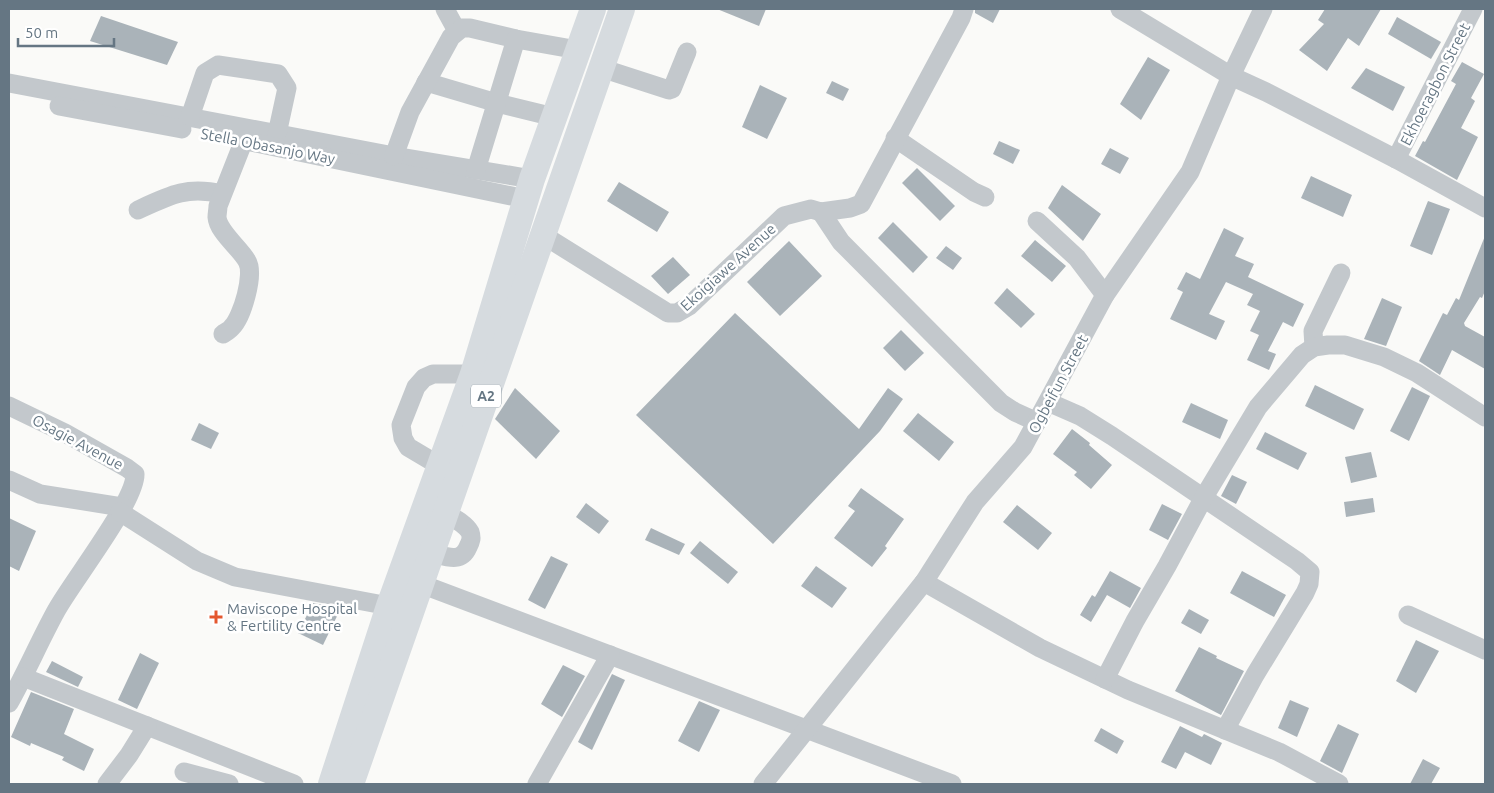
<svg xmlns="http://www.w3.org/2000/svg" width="1494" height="793" viewBox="0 0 1494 793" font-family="Ubuntu,sans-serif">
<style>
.building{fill:#aab3b9}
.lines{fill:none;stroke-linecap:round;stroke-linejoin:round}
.minor{stroke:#c3c8cc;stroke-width:19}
.highway{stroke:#d6dbdf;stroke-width:26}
.poi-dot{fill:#e4572e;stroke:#fff;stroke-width:2}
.labels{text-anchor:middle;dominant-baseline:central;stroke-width:5;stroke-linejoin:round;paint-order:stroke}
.shield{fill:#fff;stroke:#939fa8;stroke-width:1}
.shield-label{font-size:14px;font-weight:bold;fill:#657683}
.street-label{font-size:15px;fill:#657683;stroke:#fff}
.poi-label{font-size:15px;fill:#657683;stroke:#fff;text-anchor:start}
</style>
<rect width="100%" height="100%" fill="#fafaf8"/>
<!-- building -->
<g class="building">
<polygon points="717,9 766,9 759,26"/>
<polygon points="975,9 1000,9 993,23 975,13"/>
<polygon points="1325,9 1381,9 1359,46 1348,38 1327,71 1299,50 1324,24 1318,20"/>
<polygon points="101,16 178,42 167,65 90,41"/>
<polygon points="1397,17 1441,42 1431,59 1388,34"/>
<polygon points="1148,57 1170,70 1141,120 1120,104"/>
<polygon points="1462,62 1484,74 1471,98 1475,101 1461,128 1478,137 1457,180 1415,156 1423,141 1425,142 1456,84 1451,81"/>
<polygon points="1366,68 1405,87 1393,111 1351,88"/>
<polygon points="832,81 849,89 843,101 826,93"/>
<polygon points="760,85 787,98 767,139 742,127"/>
<polygon points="999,141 1020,150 1013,164 993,154"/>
<polygon points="1110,148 1129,158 1120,174 1101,164"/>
<polygon points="917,168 955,206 940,221 902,183"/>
<polygon points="1311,176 1352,195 1343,217 1301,198"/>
<polygon points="619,182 669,212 657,232 607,201"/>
<polygon points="1062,185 1101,214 1083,241 1048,208"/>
<polygon points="1428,201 1450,209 1432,255 1410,246"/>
<polygon points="893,222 928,257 913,273 878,238"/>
<polygon points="1224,228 1244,238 1235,256 1254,264 1248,277 1304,304 1293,327 1283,322 1268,351 1276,354 1269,370 1247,360 1259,335 1250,331 1260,311 1247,305 1253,294 1226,282 1209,314 1225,321 1216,340 1170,319 1183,292 1177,289 1186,272 1200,279"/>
<polygon points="1485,236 1485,291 1482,298 1480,297 1464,323 1465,326 1485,337 1485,369 1452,350 1440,375 1419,361 1443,313 1447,315 1456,298 1459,300"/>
<polygon points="1035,240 1066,266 1052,282 1021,256"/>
<polygon points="789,241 822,276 780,316 747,282"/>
<polygon points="946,246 962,258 953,270 936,258"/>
<polygon points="673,257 690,275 668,294 651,276"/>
<polygon points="1007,288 1035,314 1021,328 994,303"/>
<polygon points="1382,298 1402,307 1386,346 1364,339"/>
<polygon points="735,313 859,429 888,388 903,399 880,431 773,544 636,415"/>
<polygon points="901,330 924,353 905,371 883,348"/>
<polygon points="1315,385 1364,409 1354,430 1305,406"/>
<polygon points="1412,387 1430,396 1409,441 1390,431"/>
<polygon points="515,388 560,431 536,459 495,419"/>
<polygon points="1191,403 1228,420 1220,439 1182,422"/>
<polygon points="918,413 954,442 939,461 903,431"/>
<polygon points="199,423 219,433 211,449 191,440"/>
<polygon points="1072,429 1090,443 1089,445 1112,465 1091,489 1074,475 1077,472 1053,454"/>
<polygon points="1265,432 1307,453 1298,470 1256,449"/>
<polygon points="1371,452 1377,477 1351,483 1345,457"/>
<polygon points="1232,475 1247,482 1236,504 1221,496"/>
<polygon points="861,488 904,519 885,546 887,548 872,567 834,538 855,511 848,506"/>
<polygon points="1373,498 1375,512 1346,517 1344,502"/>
<polygon points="586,503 609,521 599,534 576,517"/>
<polygon points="1162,504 1182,514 1168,540 1149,530"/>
<polygon points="1017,505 1052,533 1038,550 1003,522"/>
<polygon points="9,518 36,531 19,571 9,566"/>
<polygon points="651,528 685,544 679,555 645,540"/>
<polygon points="700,541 738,572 728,584 690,553"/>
<polygon points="551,556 568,564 545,609 528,600"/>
<polygon points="816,566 847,588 832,608 801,586"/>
<polygon points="1110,571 1141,588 1130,608 1107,595 1091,622 1080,615 1092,595 1095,597"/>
<polygon points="1242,571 1286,595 1274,617 1230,593"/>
<polygon points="313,603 334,607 340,610 323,645 298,633"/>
<polygon points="1189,609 1209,620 1201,634 1181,623"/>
<polygon points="1416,640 1439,651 1416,693 1396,681"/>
<polygon points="1199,647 1217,656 1216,658 1244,671 1221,715 1175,691"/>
<polygon points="140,653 159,663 137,709 118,700"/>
<polygon points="52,661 83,677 78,687 46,672"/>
<polygon points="563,665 585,676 562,717 541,704"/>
<polygon points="612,674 625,680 592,750 578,742"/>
<polygon points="31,692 74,709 64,734 94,749 84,771 62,760 64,757 31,743 30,746 11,737"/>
<polygon points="1290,700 1309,708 1297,737 1278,728"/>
<polygon points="699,701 720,710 699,752 678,741"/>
<polygon points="1338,724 1359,734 1342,773 1320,761"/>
<polygon points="1180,726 1202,737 1204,734 1222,743 1211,765 1185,752 1176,769 1161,762"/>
<polygon points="1101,728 1124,741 1117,754 1094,741"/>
<polygon points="1423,759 1440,768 1431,784 1410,784"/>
</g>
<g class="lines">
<!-- minor -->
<g class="minor">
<polyline points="445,9 457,31"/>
<polyline points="1120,9 1231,76 1266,92 1396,159 1485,208"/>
<polyline points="601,68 669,90 672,89 687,52"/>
<polyline points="426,82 497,103 554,117"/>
<polyline points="9,83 394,156 532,179"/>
<polyline points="59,106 182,129"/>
<polyline points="190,117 205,73 218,65 278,74 287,88 277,134"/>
<polyline points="895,138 974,192 985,197"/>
<polyline points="246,141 526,199"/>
<polyline points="394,156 410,112 451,37 462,28 470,28 516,39 578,50"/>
<polyline points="1396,159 1473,9"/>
<polyline points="476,170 516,39"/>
<path d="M138,210C170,195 187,186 222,194"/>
<polyline points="821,212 841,242 1001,403 1015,412 1037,422"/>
<polyline points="1037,221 1077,258 1105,295"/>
<polyline points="543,235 668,313 677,313 689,306 784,216 811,209 821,212 850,208 861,204 961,18 964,9"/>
<path d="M223,334C226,332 230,330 232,327C242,317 255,274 247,261C240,248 218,232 217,217C217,214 218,209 218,206L244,140"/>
<polyline points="1314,347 1313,331 1341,273"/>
<polyline points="1048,402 1080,416 1112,436 1297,561 1310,572 1309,584 1305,593 1255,675 1225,730"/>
<path d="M9,406L65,433L127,468L135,474C136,501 71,583 56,611C39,642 26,673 9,703"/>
<polyline points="440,466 408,447 403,438 401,425 416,387 424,378 433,374 473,374"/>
<polyline points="9,480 40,494 122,507"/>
<polyline points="120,512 197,561 235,577 389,606"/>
<path d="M431,553C445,556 461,564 468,547C471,541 472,538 470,532C465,523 453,518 445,513"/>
<polyline points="924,582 1040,648 1128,690 1279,752 1339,784"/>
<polyline points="421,584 952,784"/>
<polyline points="1408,615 1485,650"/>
<polyline points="23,677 294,784"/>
<polyline points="1105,679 1135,621 1167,566 1204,497 1258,407 1302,355 1314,347 1328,345 1345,345 1384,357 1417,373 1485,417"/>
<polyline points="184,772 229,784"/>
<polyline points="107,784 129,755 147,726"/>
<polyline points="537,784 610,655"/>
<polyline points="763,784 924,582 975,502 1023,447 1105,295 1190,172 1231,76 1263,9"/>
</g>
<!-- highway -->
<g class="highway">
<polyline points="331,784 389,606 473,374 532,179 593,9"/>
<polyline points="351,784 622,9"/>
</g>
</g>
<!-- markers -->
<path class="poi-dot" d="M213.5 609.5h5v5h5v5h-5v5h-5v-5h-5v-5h5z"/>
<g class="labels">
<!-- shield labels -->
<rect class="shield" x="471" y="384.5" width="30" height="23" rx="4"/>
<g class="shield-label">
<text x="486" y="396">A2</text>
</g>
<!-- street labels -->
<g class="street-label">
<text transform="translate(1435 84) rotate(-63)">Ekhoeragbon Street</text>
<text transform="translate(268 146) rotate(11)">Stella Obasanjo Way</text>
<text transform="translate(728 267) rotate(-42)">Ekoigiawe Avenue</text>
<text transform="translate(1058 384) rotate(-62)">Ogbeifun Street</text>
<text transform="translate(78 442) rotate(28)">Osagie Avenue</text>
</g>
<!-- poi labels -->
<g class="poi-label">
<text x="227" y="608">Maviscope Hospital<tspan x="227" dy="17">&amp; Fertility Centre</tspan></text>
</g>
</g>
<!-- border -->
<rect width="1494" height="793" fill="none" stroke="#657683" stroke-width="20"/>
<!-- scale -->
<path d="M18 38v8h96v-8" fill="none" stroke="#657683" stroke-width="2.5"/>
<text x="25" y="38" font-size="15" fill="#657683" stroke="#ffffff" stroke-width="4" paint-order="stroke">50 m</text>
</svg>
